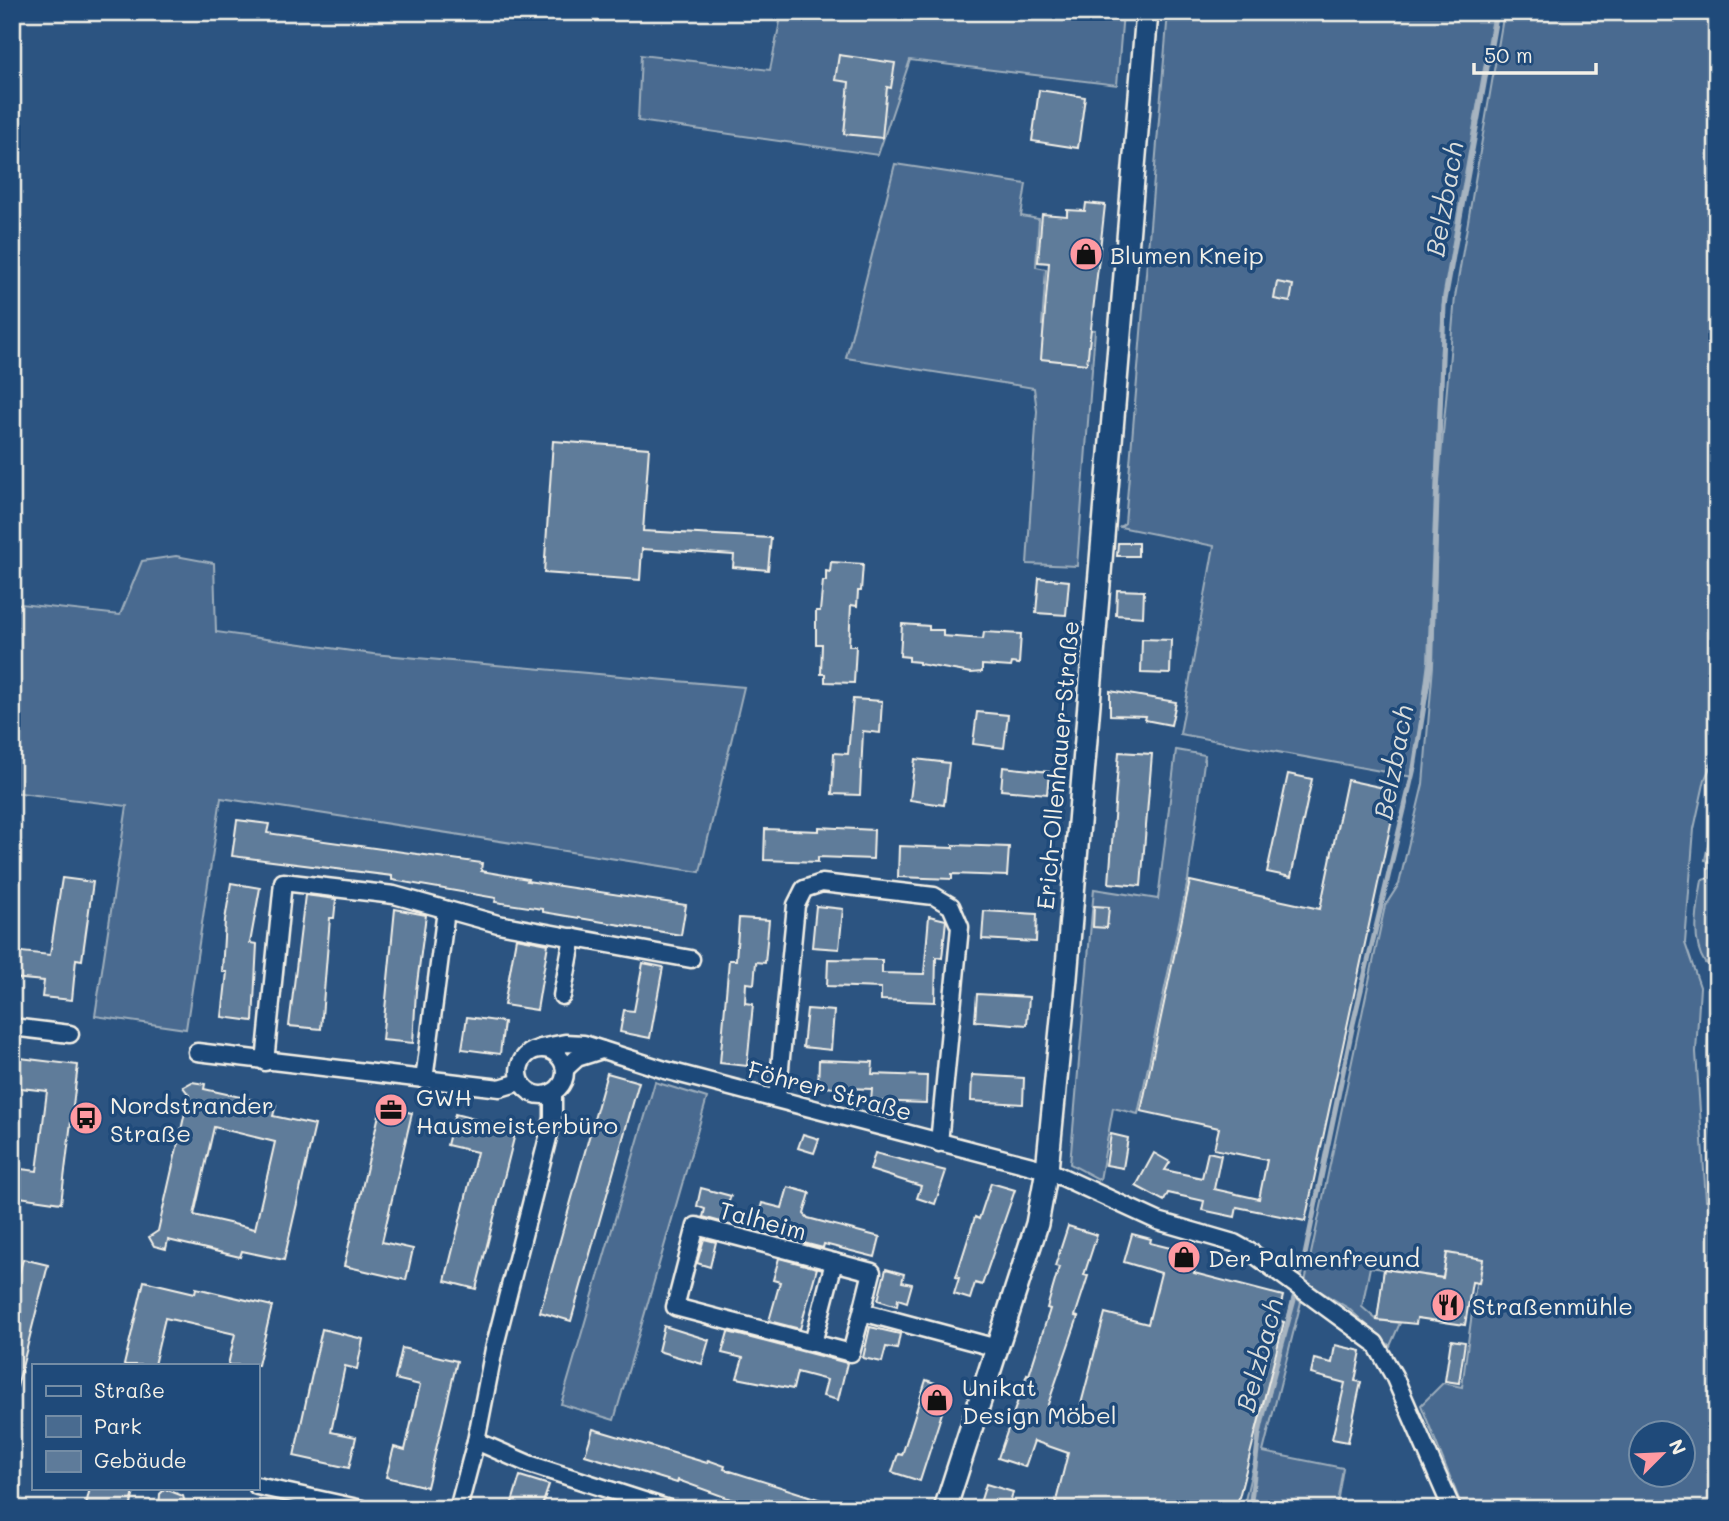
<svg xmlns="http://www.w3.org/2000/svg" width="1729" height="1521" viewBox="0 0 1729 1521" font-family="Mali,sans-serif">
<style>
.green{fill:#496b90;stroke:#9eaebc;stroke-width:2;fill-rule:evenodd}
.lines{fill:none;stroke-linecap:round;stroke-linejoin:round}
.stream{stroke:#a7b4c0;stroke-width:5}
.building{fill:#5e7b9a;stroke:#f4f1e8;stroke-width:2;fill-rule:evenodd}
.street-casing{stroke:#f4f1e8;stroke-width:21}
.secondary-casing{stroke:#f4f1e8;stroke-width:26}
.street{stroke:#1f4a7a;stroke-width:16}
.secondary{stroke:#1f4a7a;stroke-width:21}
.labels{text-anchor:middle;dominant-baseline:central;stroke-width:7;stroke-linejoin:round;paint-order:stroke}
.poi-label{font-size:24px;fill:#f4f1e8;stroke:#1f4a7a;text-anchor:start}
.street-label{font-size:24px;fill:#f4f1e8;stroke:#1f4a7a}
.water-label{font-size:26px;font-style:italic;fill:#dadddb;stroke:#1f4a7a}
</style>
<rect width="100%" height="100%" fill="#2c5481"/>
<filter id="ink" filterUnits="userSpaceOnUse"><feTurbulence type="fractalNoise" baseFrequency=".0143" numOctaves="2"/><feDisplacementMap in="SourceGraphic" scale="14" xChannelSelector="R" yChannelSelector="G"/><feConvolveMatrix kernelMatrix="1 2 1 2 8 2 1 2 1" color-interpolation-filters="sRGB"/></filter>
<g filter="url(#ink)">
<!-- green -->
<g class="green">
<polygon points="782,12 1123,12 1117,85 910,60 878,155 638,121 641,55 770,70"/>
<polygon points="1168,12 1494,12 1443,298 1428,662 1413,777 1180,734 1214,546 1120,527 1125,523"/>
<path d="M1504,12H1717V751L1705,779L1694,829L1685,943L1700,987L1696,1052L1706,1200H1717V1509H1463L1421,1405L1443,1383L1462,1387L1476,1283H1479L1483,1259L1447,1253L1443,1278L1370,1267L1362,1307L1377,1320L1400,1323L1390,1346L1348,1308L1305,1282L1385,906L1399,884L1423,784L1433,666L1438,491L1455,297ZM1642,1434H1684V1476H1642Z"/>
<polygon points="895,164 1026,184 1021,216 1039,219 1036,267 1046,269 1042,325 1095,330 1077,566 1027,564 1037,411 1034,388 846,358"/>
<polygon points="176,556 214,563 216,632 373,654 744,687 700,872 221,798 186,1029 95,1016 127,806 12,792 12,603 120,615 142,561"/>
<polygon points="1176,750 1205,755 1188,880 1138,1114 1113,1108 1100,1180 1070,1164 1094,889 1158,899"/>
<path d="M1717,800V965L1705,963C1690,940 1698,906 1702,880L1710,878V861L1705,860Z"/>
<path d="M1717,996V1168C1711,1131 1698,1024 1717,996Z"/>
<polygon points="655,1082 707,1098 614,1420 561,1404"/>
<polygon points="1293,1295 1301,1302 1263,1452 1343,1468 1336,1509 1243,1509"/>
</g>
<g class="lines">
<!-- stream -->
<polyline class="stream" points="1250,1509 1260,1425 1301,1274 1353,1024 1414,768 1431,662 1444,306 1497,12"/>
</g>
<!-- building -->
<g class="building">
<polygon points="839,55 895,63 891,88 887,87 882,138 844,134 849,82 835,80"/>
<polygon points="1039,90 1085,97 1078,148 1032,141"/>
<polygon points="1086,203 1105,205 1087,364 1041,359 1049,263 1038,262 1042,214 1067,216 1067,210 1085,211"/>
<polygon points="1277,282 1293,285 1290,302 1274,299"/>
<polygon points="553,441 649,448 643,531 771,538 768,570 733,567 734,555 642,549 640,580 544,573"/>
<polygon points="1118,543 1138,543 1138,556 1117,556"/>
<polygon points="831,562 863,564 861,591 858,591 857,606 851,605 849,646 856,646 854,683 825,682 825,674 821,674 822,644 816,644 816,611 820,611 823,581 826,581 826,571 830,572"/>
<polygon points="1039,578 1069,581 1066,615 1036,613"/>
<polygon points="1117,590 1144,591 1143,617 1116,615"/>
<polygon points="902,624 929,626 929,630 943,630 943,636 983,639 984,632 1021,634 1019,664 1012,663 1011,667 982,665 982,672 971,673 919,664 919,662 909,661 909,657 900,656"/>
<polygon points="1142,639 1171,640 1170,674 1141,673"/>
<polygon points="1110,691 1176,702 1171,725 1145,720 1146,716 1110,715"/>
<polygon points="853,699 882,701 880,733 863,731 860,795 832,794 834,753 848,754"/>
<polygon points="977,712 1008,715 1004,748 973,744"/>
<polygon points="1119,752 1152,754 1141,886 1109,883"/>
<polygon points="915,759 949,763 944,805 910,800"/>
<polygon points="1003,767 1049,772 1047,794 1001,790"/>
<polygon points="1288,774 1312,779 1291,877 1267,872"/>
<polygon points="1347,780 1398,791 1305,1221 1237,1207 1235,1217 1202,1210 1204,1201 1168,1193 1164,1201 1136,1186 1154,1153 1170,1162 1165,1170 1202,1178 1208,1152 1221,1155 1214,1189 1259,1199 1267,1160 1214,1149 1219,1128 1141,1111 1190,881 1320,909"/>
<polygon points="237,820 269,824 267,833 482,863 481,871 528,879 527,881 686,905 681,935 543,912 543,909 495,902 496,898 392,880 392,876 232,856"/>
<polygon points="819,827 874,830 873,859 818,857 818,862 764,860 765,829 819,831"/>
<polygon points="953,845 1009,847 1007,876 952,874 952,879 898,877 899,846 953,848"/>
<polygon points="62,878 93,882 82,960 76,959 72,1000 42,997 44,981 12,978 12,951 50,955"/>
<polygon points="231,883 260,888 250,943 257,944 253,1021 222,1017 227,972 222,972 225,920"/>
<polygon points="305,895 336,899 334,918 330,918 321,1029 289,1026"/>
<polygon points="816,906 843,909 839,949 812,947"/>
<polygon points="1094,906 1109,907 1107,928 1093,927"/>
<polygon points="395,909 426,915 416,991 413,1043 382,1040"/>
<polygon points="984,911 1037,914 1036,942 982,939"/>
<polygon points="929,916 946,920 942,958 936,957 935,1002 881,1000 881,988 827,986 828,959 882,960 882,973 924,974"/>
<polygon points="739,918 769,920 765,963 756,962 754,984 746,983 745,1003 753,1004 747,1066 720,1063 729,960 736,960"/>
<polygon points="516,938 548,944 537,1010 504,1005"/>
<polygon points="643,963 663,967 650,1038 620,1032 624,1010 634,1011"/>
<polygon points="977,994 1029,997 1027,1025 975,1021"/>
<polygon points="807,1009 834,1011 831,1050 803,1047"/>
<polygon points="467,1017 504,1022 500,1054 462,1049"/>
<polygon points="12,1057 78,1065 61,1203 12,1196 12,1168 37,1171 47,1091 12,1087"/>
<polygon points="819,1060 873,1062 872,1074 927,1076 926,1103 871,1101 872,1089 818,1087"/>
<polygon points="607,1073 639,1082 571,1321 540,1312"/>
<polygon points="972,1075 1024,1078 1023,1104 971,1101"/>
<path d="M192,1082L205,1084L204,1089L276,1105L273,1116L315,1125L284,1260L242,1251L240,1257L168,1240L166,1249L154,1246L149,1237L158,1231L189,1095L183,1087ZM214,1127L275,1142L255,1229L194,1215Z"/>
<polygon points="381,1106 412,1113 382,1242 413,1249 406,1280 344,1266"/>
<polygon points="455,1114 516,1130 476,1289 445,1281 477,1152 447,1145"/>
<polygon points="803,1134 819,1139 814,1153 798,1148"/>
<polygon points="1111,1134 1128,1138 1123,1168 1106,1165"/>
<polygon points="875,1153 946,1171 935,1204 917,1198 921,1186 870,1170"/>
<polygon points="991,1183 1015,1190 982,1285 975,1283 970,1299 954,1294 959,1278 956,1277 975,1217 979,1219"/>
<polygon points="788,1187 810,1193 804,1214 808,1218 880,1237 875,1257 824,1244 823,1248 784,1238 786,1233 756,1225 762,1203 782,1208"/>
<polygon points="701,1188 731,1196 721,1222 703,1217 705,1209 697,1206"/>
<polygon points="1068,1226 1097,1235 1084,1275 1088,1276 1075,1316 1078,1317 1045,1413 1076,1423 1105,1313 1148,1324 1161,1273 1124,1262 1132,1234 1151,1239 1150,1243 1199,1255 1194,1273 1283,1296 1277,1320 1284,1322 1236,1509 1054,1509 1068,1453 1034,1441 1025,1467 998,1458 1027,1374 1029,1375 1050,1309 1047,1308 1059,1267 1055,1266"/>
<polygon points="704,1239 716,1242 710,1267 697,1263"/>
<polygon points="1447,1253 1483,1259 1479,1283 1472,1282 1465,1325 1417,1318 1416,1324 1377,1320 1384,1269 1443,1278"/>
<polygon points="779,1258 817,1268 800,1329 769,1321 780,1282 773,1280"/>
<polygon points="23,1259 48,1265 17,1387 12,1387 12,1300"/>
<polygon points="886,1269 904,1274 902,1282 912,1284 907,1302 898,1299 897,1306 878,1300"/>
<polygon points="144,1281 195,1293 196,1288 272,1306 258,1365 228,1365 235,1334 165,1318 154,1365 124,1365"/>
<polygon points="664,1326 709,1340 702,1364 658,1351"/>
<polygon points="870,1327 900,1334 897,1349 886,1347 882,1362 863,1358"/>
<polygon points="322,1329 363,1339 357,1369 345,1366 331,1432 356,1437 349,1468 294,1456"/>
<polygon points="728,1332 847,1363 838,1400 823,1396 827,1380 797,1372 793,1389 737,1378 743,1358 722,1353"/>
<polygon points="1451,1340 1465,1342 1459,1383 1445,1381"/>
<polygon points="1335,1345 1361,1351 1355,1381 1361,1382 1348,1442 1332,1439 1345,1383 1311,1374 1314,1359 1332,1363"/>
<polygon points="402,1348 457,1361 427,1487 386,1477 394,1447 405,1450 420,1385 395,1379"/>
<polygon points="926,1380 950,1388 920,1481 892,1472 898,1454 902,1455"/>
<polygon points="593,1429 707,1463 708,1460 725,1466 724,1469 840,1506 839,1509 758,1509 678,1480 677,1483 585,1455"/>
<polygon points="520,1476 549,1485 541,1509 510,1509"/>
<polygon points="986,1484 1013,1492 1008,1509 978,1509"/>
<polygon points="90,1488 135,1488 130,1509 85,1509"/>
<polygon points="165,1489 183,1496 185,1503 181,1509 159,1509 160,1494"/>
</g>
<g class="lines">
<defs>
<g id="street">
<polyline points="562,996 573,937"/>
<polyline points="12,1027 70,1034"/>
<polyline points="540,1048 565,1043 584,1044 665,1070 1047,1170 1158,1221 1234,1243 1252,1253 1375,1343 1394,1376 1452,1509"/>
<circle cx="542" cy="1072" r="23"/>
<polyline points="197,1052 500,1088 520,1082"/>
<polyline points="265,1062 283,882 394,895 498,924 691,959"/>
<polyline points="565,1069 577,1058 602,1050"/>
<polyline points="424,1080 446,910"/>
<polyline points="777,1098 796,905 804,889 822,883 934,896 951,906 960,927 939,1143"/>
<polyline points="862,1312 872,1272 834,1262 813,1343 851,1353 862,1312 997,1348"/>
<polyline points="813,1343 675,1307 696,1226 834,1262"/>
<polyline points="476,1441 529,1464 669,1509"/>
<polyline points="257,1486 362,1509"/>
<polyline points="458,1509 476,1441 494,1349 553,1118 553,1092"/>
</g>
<polyline id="secondary" points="945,1509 1037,1224 1047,1170 1066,978 1147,12"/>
</defs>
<!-- street casing -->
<use href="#street" class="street-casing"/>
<!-- secondary casing -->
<use href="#secondary" class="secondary-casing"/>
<!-- street -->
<use href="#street" class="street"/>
<!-- secondary -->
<use href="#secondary" class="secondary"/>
</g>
</g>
<!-- icons -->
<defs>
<symbol id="shop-disc" viewBox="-11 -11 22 22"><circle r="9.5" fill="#ff9aa2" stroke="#1f4a7a"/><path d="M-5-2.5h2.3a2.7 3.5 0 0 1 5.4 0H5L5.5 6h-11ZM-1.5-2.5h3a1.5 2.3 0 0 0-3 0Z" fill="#111"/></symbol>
<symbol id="office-disc" viewBox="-11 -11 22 22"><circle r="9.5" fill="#ff9aa2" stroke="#1f4a7a"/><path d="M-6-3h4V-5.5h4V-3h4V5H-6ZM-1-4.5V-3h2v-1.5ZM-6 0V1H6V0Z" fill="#111"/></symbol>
<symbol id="bus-disc" viewBox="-11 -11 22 22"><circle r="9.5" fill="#ff9aa2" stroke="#1f4a7a"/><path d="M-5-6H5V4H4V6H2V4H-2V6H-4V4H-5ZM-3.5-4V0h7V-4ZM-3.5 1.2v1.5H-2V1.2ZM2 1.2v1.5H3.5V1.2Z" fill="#111"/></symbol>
<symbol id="restaurant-disc" viewBox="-11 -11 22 22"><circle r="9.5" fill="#ff9aa2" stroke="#1f4a7a"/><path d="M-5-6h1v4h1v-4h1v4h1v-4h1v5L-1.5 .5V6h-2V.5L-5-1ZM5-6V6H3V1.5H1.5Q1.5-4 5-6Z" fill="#111"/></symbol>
</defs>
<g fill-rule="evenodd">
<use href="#shop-disc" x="1067" y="235" width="38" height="38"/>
<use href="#office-disc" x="372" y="1091" width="38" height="38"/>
<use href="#bus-disc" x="67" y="1099" width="38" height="38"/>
<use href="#shop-disc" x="1165" y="1238" width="38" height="38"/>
<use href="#restaurant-disc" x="1429" y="1286" width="38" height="38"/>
<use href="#shop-disc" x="918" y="1381" width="38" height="38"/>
</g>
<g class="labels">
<!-- poi labels -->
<g class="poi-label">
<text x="1110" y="254">Blumen Kneip</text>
<text x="416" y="1096">GWH<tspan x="416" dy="28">Hausmeisterbüro</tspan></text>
<text x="110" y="1104">Nordstrander<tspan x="110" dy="28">Straße</tspan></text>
<text x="1208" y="1257">Der Palmenfreund</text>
<text x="1472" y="1305">Straßenmühle</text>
<text x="962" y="1386">Unikat<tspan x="962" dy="28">Design Möbel</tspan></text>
</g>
<!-- street labels -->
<g class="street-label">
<text transform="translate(1057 765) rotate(-85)">Erich-Ollenhauer-Straße</text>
<text transform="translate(830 1090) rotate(15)">Föhrer Straße</text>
<text transform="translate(763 1220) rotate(15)">Talheim</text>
</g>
<!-- water labels -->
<g class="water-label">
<text transform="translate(1444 199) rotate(-80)">Belzbach</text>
<text transform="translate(1393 762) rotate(-79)">Belzbach</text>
<text transform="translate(1259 1355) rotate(-75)">Belzbach</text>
</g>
</g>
<!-- margin -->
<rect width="1729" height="1521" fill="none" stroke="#1f4a7a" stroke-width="42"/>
<rect x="21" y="21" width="1687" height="1479" fill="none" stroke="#f4f1e8" stroke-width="2.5" filter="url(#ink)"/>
<!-- legend -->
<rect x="32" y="1364" width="228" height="126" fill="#1f4a7a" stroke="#748da6" stroke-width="2"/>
<rect x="46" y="1386" width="35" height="10" fill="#1f4a7a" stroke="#748da6" stroke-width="2"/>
<text x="94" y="1398" font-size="21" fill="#f4f1e8">Straße</text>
<rect x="46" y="1416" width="35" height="21" fill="#496b90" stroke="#748da6" stroke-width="2"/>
<text x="94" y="1434" font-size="21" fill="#f4f1e8">Park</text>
<rect x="46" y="1451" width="35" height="21" fill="#5e7b9a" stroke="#748da6" stroke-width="2"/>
<text x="94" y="1468" font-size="21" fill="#f4f1e8">Gebäude</text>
<!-- north arrow -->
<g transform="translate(1662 1454) rotate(66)"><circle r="33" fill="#1f4a7a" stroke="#748da6" stroke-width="2"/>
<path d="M0-5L12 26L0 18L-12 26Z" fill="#ff9aa2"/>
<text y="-10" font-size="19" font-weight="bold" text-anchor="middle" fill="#f4f1e8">N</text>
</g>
<!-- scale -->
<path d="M1474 63v10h122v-10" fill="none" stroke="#f4f1e8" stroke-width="3.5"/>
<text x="1484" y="63" font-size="21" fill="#f4f1e8" stroke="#1f4a7a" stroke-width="5" paint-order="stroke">50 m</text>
</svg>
